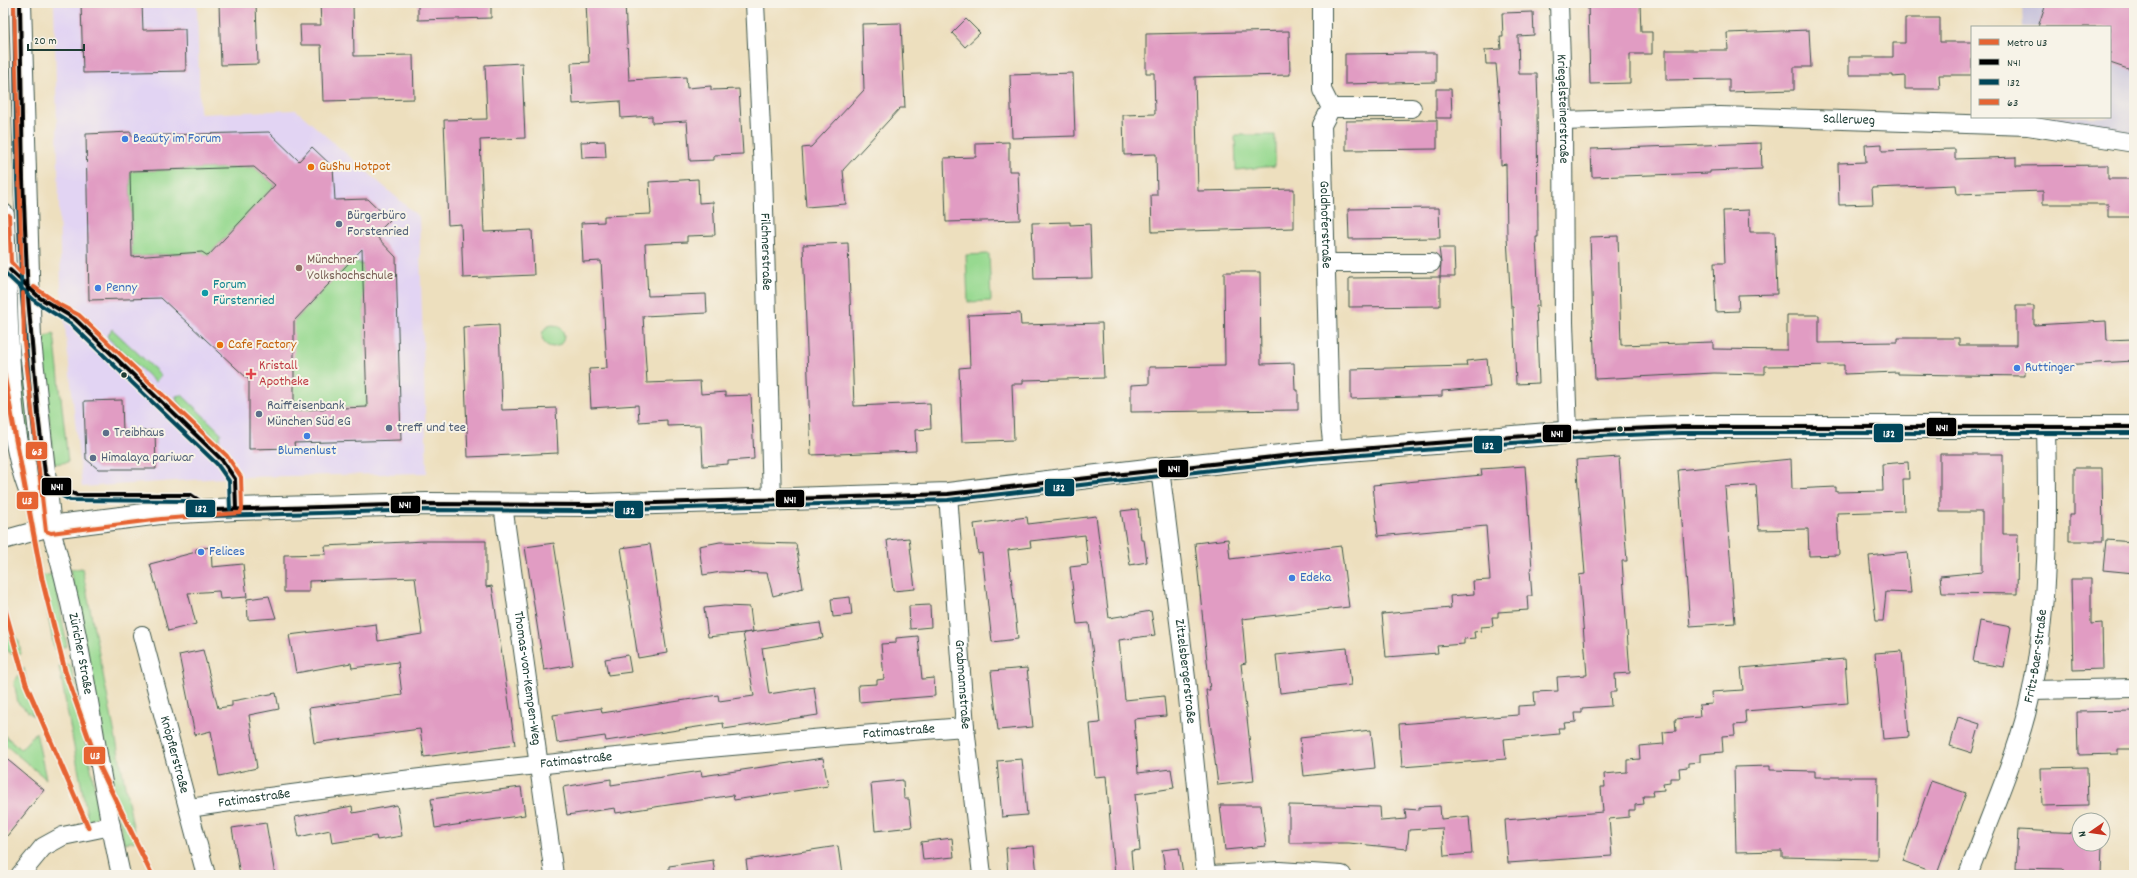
<svg xmlns="http://www.w3.org/2000/svg" width="2137" height="878" viewBox="0 0 2137 878" font-family="Dekko,sans-serif">
<style>
.built{fill:#e2d4f3}
.industrial{fill:#c5c0da}
.green{fill:#97d990;stroke:#5b8b62}
.building{fill:#e19cc3;fill-rule:evenodd}
.lines{fill:none;stroke-linecap:round;stroke-linejoin:round}
.street-casing{stroke:#3e5549;stroke-width:20}
.secondary-casing{stroke:#3e5549;stroke-width:24}
.street{stroke:#fff;stroke-width:18}
.secondary{stroke:#fff;stroke-width:22}
.bus-1-casing{stroke:#f7f3e8;stroke-width:7}
.bus-2-casing{stroke:#f7f3e8;stroke-width:7}
.bus-3-casing{stroke:#f7f3e8;stroke-width:7}
.bus-1{stroke:#000;stroke-width:4}
.bus-2{stroke:#00465a;stroke-width:4}
.bus-3{stroke:#e66432;stroke-width:4}
.metro-1-casing{stroke:#f7f3e8;stroke-width:8}
.metro-1{stroke:#e66432;stroke-width:5}
.shop-dot{fill:#3f7fe0;stroke:#f7f3e8;stroke-width:1.5}
.food-dot{fill:#e8710a;stroke:#f7f3e8;stroke-width:1.5}
.service-dot{fill:#5c6f8a;stroke:#f7f3e8;stroke-width:1.5}
.education-dot{fill:#8d6e63;stroke:#f7f3e8;stroke-width:1.5}
.culture-dot{fill:#0f9aa8;stroke:#f7f3e8;stroke-width:1.5}
.health-dot{fill:#e0444e;stroke:#f7f3e8;stroke-width:1.5}
.bus-dot{fill:#1f3d34;stroke:#f7f3e8;stroke-width:1.5}
.labels{text-anchor:middle;dominant-baseline:central;stroke-width:4;stroke-linejoin:round;paint-order:stroke}
.street-label{font-size:14px;fill:#1f3d34;stroke:#f7f3e8}
.shop-label{font-size:14px;fill:#366cbe;stroke:#f7f3e8;text-anchor:start}
.food-label{font-size:14px;fill:#c56008;stroke:#f7f3e8;text-anchor:start}
.service-label{font-size:14px;fill:#4e5e75;stroke:#f7f3e8;text-anchor:start}
.education-label{font-size:14px;fill:#785e54;stroke:#f7f3e8;text-anchor:start}
.culture-label{font-size:14px;fill:#0d838f;stroke:#f7f3e8;text-anchor:start}
.health-label{font-size:14px;fill:#be3a42;stroke:#f7f3e8;text-anchor:start}
.line-badge{stroke:#f7f3e8;stroke-width:1.5}
.badge-label{font-size:11px;text-anchor:middle;font-weight:bold;fill:#fff}
</style>
<rect width="100%" height="100%" fill="#f7f3e8"/>
<filter id="ink" filterUnits="userSpaceOnUse"><feTurbulence type="fractalNoise" baseFrequency=".025" numOctaves="2"/><feDisplacementMap in="SourceGraphic" scale="8" xChannelSelector="R" yChannelSelector="G"/><feConvolveMatrix kernelMatrix="1 2 1 2 8 2 1 2 1" color-interpolation-filters="sRGB"/></filter>
<filter id="wash" filterUnits="userSpaceOnUse"><feTurbulence type="fractalNoise" baseFrequency=".012" numOctaves="4" result="noise"/><feDisplacementMap in="SourceGraphic" scale="16" xChannelSelector="R" yChannelSelector="G"/><feGaussianBlur stdDeviation="0.9" result="paint"/><feColorMatrix in="noise" values="0 0 0 0 0 0 0 0 0 0 0 0 0 0 0 0 0 1.4 0 .05"/><feComposite in="paint" operator="in"/></filter>
<g filter="url(#wash)">
<rect width="100%" height="100%" fill="#eddfbe"/>
<!-- built -->
<polygon class="built" points="54,3 197,3 200,114 296,110 419,217 427,473 238,477 82,487 61,289"/>
<!-- industrial -->
<polygon class="industrial" points="2022,3 2134,3 2134,139 2030,121 2030,117 2110,117 2110,27 2023,27"/>
<!-- green -->
<g class="green">
<polygon points="1235,135 1275,135 1275,166 1236,170"/>
<polygon points="254,167 275,185 208,256 202,252 132,257 130,171"/>
<polygon points="989,254 991,301 968,302 966,255"/>
<polygon points="352,259 363,265 367,407 294,410 289,327"/>
<polygon points="15,309 18,309 20,313 36,468 30,469 21,402"/>
<circle cx="553" cy="336" r="11"/>
<polygon points="112,329 161,375 155,382 107,337"/>
<polygon points="54,333 68,462 54,464 41,345 45,337"/>
<polygon points="182,395 221,433 219,442 177,402 176,396"/>
<polygon points="82,568 136,841 124,843 70,570"/>
<polygon points="54,574 67,646 54,649 41,576"/>
<polygon points="12,632 19,642 21,654 13,655 3,647 3,644"/>
<polygon points="71,665 99,810 95,818 88,821 59,667"/>
<polygon points="24,668 33,716 18,703 14,682"/>
<polygon points="36,732 46,779 3,743 3,734 21,749"/>
</g>
<g id="blocks">
<!-- building -->
<g class="building">
<polygon points="81,3 142,3 143,30 185,29 186,71 83,73"/>
<polygon points="219,3 256,3 258,64 221,65"/>
<polygon points="320,3 353,3 354,56 413,55 414,99 323,101 321,45 301,45 300,25 321,25"/>
<polygon points="418,3 491,3 491,18 418,20"/>
<polygon points="586,3 625,3 629,80 686,77 687,88 711,86 711,90 739,89 743,154 714,155 714,160 690,161 687,121 652,123 652,116 621,118 620,101 573,104 571,63 589,62"/>
<polygon points="1588,3 1640,3 1641,32 1652,32 1652,54 1630,54 1630,83 1590,84"/>
<polygon points="2046,3 2134,3 2134,71 2110,63 2110,27 2038,27"/>
<polygon points="1533,12 1534,35 1518,36 1519,74 1537,74 1538,105 1537,105 1538,237 1536,237 1539,306 1536,306 1539,383 1516,384 1513,307 1511,307 1507,237 1506,164 1501,165 1500,107 1496,64 1486,64 1485,50 1501,49 1500,37 1503,37 1502,13"/>
<polygon points="1905,18 1940,18 1940,42 1972,42 1972,75 1939,75 1940,89 1905,89 1905,76 1893,77 1893,75 1849,75 1849,57 1893,57 1893,43 1905,43"/>
<polygon points="966,19 980,33 965,47 952,33"/>
<polygon points="901,23 905,108 900,108 843,170 846,204 806,207 802,148 811,147 864,90 862,24"/>
<polygon points="1809,30 1811,67 1794,67 1794,90 1729,92 1729,79 1666,80 1666,50 1728,50 1727,33"/>
<polygon points="1289,31 1290,75 1195,77 1198,191 1294,189 1294,228 1152,232 1151,195 1157,195 1156,154 1124,155 1123,115 1155,114 1154,73 1146,73 1146,34"/>
<polygon points="1422,53 1436,53 1436,82 1345,84 1345,54"/>
<polygon points="522,63 525,138 480,140 484,232 532,230 534,275 463,278 461,224 448,225 444,120 487,119 485,65"/>
<polygon points="1073,73 1075,136 1012,138 1010,75"/>
<polygon points="1436,89 1451,89 1452,118 1436,118"/>
<polygon points="1437,120 1437,149 1346,150 1346,121"/>
<path d="M131,132V136L269,132L299,161L312,147L333,167L335,200L368,199L390,220L375,235L396,257L401,440L294,443L295,448L249,449V380L161,298L89,300L86,134ZM254,167L275,185L208,256L202,252L132,257L130,171ZM362,249L367,407L294,410V321Z"/>
<polygon points="605,141 606,157 582,158 581,142"/>
<polygon points="1009,142 1009,171 1018,171 1020,220 946,222 944,158 976,157 976,143"/>
<polygon points="1761,143 1762,169 1710,171 1710,173 1592,177 1591,149"/>
<polygon points="1882,144 1882,151 1955,149 1955,159 2016,157 2016,166 2108,165 2108,179 2134,179 2134,217 2108,217 2108,204 2043,204 2043,191 1957,194 1956,185 1872,188 1873,204 1839,205 1838,163 1866,162 1865,145"/>
<polygon points="698,179 699,203 713,202 715,235 687,236 687,242 645,244 648,296 706,294 707,313 643,316 647,383 700,381 701,394 725,392 725,396 751,395 754,459 728,461 728,464 703,466 701,425 667,426 667,420 639,422 638,405 591,408 589,369 607,368 601,261 583,262 581,223 604,222 604,216 651,214 649,182"/>
<polygon points="1439,208 1440,238 1349,239 1348,209"/>
<polygon points="1749,210 1750,232 1775,232 1777,294 1738,295 1739,311 1716,312 1714,263 1725,263 1723,211"/>
<polygon points="1070,222 1070,225 1090,224 1092,278 1034,279 1032,223"/>
<polygon points="1618,236 1621,345 1713,342 1713,349 1787,350 1787,315 1819,315 1819,343 1898,342 1898,338 1959,338 1959,345 2016,345 2016,306 2034,306 2034,325 2106,321 2107,340 2134,339 2134,361 2025,367 2025,376 1898,374 1898,372 1844,374 1844,365 1765,366 1765,374 1714,373 1595,379 1590,237"/>
<polygon points="848,243 854,406 930,403 931,429 915,430 916,451 811,455 803,245"/>
<polygon points="1439,248 1454,248 1455,277 1440,277 1441,263"/>
<polygon points="1224,272 1260,272 1261,364 1294,363 1295,390 1298,390 1298,410 1131,412 1131,385 1149,384 1149,367 1225,366"/>
<polygon points="1440,277 1440,306 1349,307 1349,278"/>
<polygon points="1020,313 1021,325 1102,323 1104,378 1023,380 1023,384 1012,384 1014,440 962,442 959,368 970,367 968,315"/>
<polygon points="499,325 502,410 556,408 558,453 468,457 463,327"/>
<polygon points="1487,359 1490,387 1442,391 1442,396 1351,399 1351,369 1467,366 1466,361"/>
<polygon points="122,400 123,432 155,430 156,469 98,469 86,459 84,401"/>
<polygon points="1940,454 2003,454 2003,534 2018,534 2017,594 1942,593 1940,576 1982,572 1982,512 1940,512"/>
<polygon points="1619,457 1627,561 1622,561 1630,673 1615,674 1616,692 1610,692 1611,706 1582,708 1582,713 1575,713 1576,722 1564,723 1565,728 1558,728 1559,734 1504,739 1506,759 1402,767 1399,724 1518,715 1518,706 1535,705 1534,692 1558,691 1557,677 1587,675 1579,575 1585,574 1576,460"/>
<polygon points="1791,459 1792,489 1836,487 1836,492 1883,491 1882,464 1908,462 1909,479 1903,479 1904,511 1837,513 1839,555 1809,556 1808,529 1759,530 1756,485 1725,487 1735,623 1690,626 1678,470"/>
<polygon points="1525,466 1532,569 1530,570 1532,596 1527,596 1528,610 1498,612 1498,617 1492,617 1493,626 1481,627 1481,631 1474,632 1475,638 1464,639 1464,644 1437,646 1438,653 1386,657 1382,614 1451,608 1450,596 1474,594 1473,581 1490,580 1486,526 1378,536 1373,485 1482,475 1481,469"/>
<polygon points="2074,468 2102,468 2103,541 2069,541 2069,515 2074,515"/>
<polygon points="1138,509 1141,540 1144,540 1147,562 1130,565 1121,511"/>
<polygon points="1096,516 1109,618 1151,611 1155,635 1119,640 1125,700 1164,696 1166,716 1134,719 1138,773 1171,769 1174,788 1135,794 1140,850 1131,851 1133,875 1115,875 1106,776 1095,777 1090,724 1100,723 1095,671 1089,623 1077,624 1070,567 1088,565 1085,535 1030,541 1031,547 1008,550 1018,639 992,642 982,553 978,554 974,524 1027,517 1028,524"/>
<polygon points="909,538 915,589 893,591 887,540"/>
<polygon points="1228,539 1230,559 1341,546 1349,607 1242,619 1246,663 1241,664 1254,781 1218,785 1206,690 1210,690 1195,543"/>
<polygon points="2106,540 2134,542 2134,573 2103,570"/>
<polygon points="425,541 486,541 486,587 492,586 515,745 424,757 420,729 314,743 309,708 402,695 398,662 352,668 351,663 296,673 289,635 376,624 378,641 422,634 415,577 309,581 309,592 284,592 284,555 326,554 325,546"/>
<polygon points="720,542 796,544 803,588 773,596 767,573 721,572 703,575 699,546"/>
<polygon points="554,543 573,665 544,670 525,547"/>
<polygon points="650,544 667,653 638,658 621,548"/>
<polygon points="211,547 212,567 243,564 247,597 220,599 219,591 188,593 196,624 168,631 150,564 196,552 196,549"/>
<polygon points="1907,552 1911,593 1886,592 1883,621 1876,621 1869,556"/>
<polygon points="2071,579 2091,579 2091,624 2102,623 2103,669 2073,670"/>
<polygon points="269,596 276,618 248,620 247,599"/>
<polygon points="850,597 852,615 833,617 831,599"/>
<polygon points="930,605 931,627 910,629 909,606"/>
<polygon points="724,606 750,607 753,632 708,637 704,608"/>
<polygon points="1980,621 2011,627 2004,667 1973,662"/>
<polygon points="820,623 823,638 762,648 769,694 814,687 818,715 724,729 723,723 606,741 605,736 557,743 553,715 601,708 602,713 718,695 719,701 754,696 743,633"/>
<polygon points="918,636 922,679 934,678 935,696 859,702 858,685 877,684 877,680 884,679 881,644 896,643 896,638"/>
<polygon points="1347,648 1351,685 1280,693 1276,655"/>
<polygon points="203,650 218,708 232,706 232,701 276,693 279,709 249,715 257,768 219,776 211,731 195,735 179,655"/>
<polygon points="1902,651 1909,737 1883,739 1875,653"/>
<polygon points="628,655 631,672 608,675 605,659"/>
<polygon points="1845,659 1848,703 1745,711 1746,724 1734,725 1735,735 1722,736 1723,752 1700,754 1700,762 1688,763 1688,767 1679,768 1680,778 1670,778 1670,782 1663,783 1664,790 1652,791 1653,796 1643,796 1644,804 1635,805 1635,810 1629,810 1629,817 1609,819 1612,856 1508,863 1505,820 1603,812 1601,787 1605,787 1604,774 1627,772 1627,760 1640,759 1639,746 1664,744 1663,732 1676,731 1675,719 1700,717 1699,705 1712,704 1711,692 1743,690 1741,668"/>
<polygon points="1027,668 1033,727 998,730 991,671"/>
<polygon points="2134,711 2134,749 2118,749 2118,754 2078,755 2077,712"/>
<polygon points="1958,717 1980,724 1972,753 1950,746"/>
<polygon points="1371,730 1375,768 1304,776 1300,738"/>
<polygon points="3,756 44,790 3,841"/>
<polygon points="823,758 828,786 734,800 733,795 616,813 615,808 567,815 563,787 611,779 611,785 701,771 702,776"/>
<polygon points="1022,759 1027,815 1002,817 997,761"/>
<polygon points="1770,766 1770,770 1815,771 1815,777 1878,777 1877,859 1782,857 1782,851 1736,852 1734,767"/>
<polygon points="2087,767 2088,805 2042,806 2041,768"/>
<polygon points="903,780 904,799 909,799 912,827 875,831 871,783"/>
<polygon points="1931,781 1966,793 1937,874 1903,861"/>
<polygon points="521,787 525,815 435,828 431,799"/>
<polygon points="397,805 402,836 377,840 376,836 332,843 330,830 299,837 295,817 352,806 353,813"/>
<polygon points="1220,805 1261,805 1266,846 1225,850"/>
<polygon points="1289,805 1380,807 1381,821 1406,819 1405,809 1419,810 1419,807 1440,806 1441,819 1469,816 1472,854 1444,856 1442,828 1409,830 1407,849 1349,843 1289,843"/>
<polygon points="266,823 275,875 240,875 232,828"/>
<polygon points="2018,830 2079,833 2079,844 2102,844 2101,875 2064,874 2064,869 2016,868"/>
<polygon points="952,838 954,857 923,860 921,842"/>
<polygon points="838,846 842,875 748,875 746,860"/>
<polygon points="1034,846 1037,875 1008,875 1006,848"/>
<polygon points="1179,848 1183,874 1166,875 1162,850"/>
<polygon points="713,860 715,875 669,875 669,866"/>
</g>
</g>
</g>
<g filter="url(#ink)">
<use href="#blocks" fill-opacity="0" stroke="#3e5549" stroke-width="1"/>
<g class="lines">
<defs>
<g id="street">
<path id="s1" d="M755,3L763,171L772,501"/>
<path id="s2" d="M1322,3V90L1331,108L1322,125L1330,423L1333,451"/>
<path id="s3" d="M1559,3L1563,121L1564,322L1568,432"/>
<polyline points="1331,108 1412,108"/>
<path id="s4" d="M1563,121L1720,116L2028,126L2134,143"/>
<polyline points="1327,263 1431,263"/>
<path id="s5" d="M1160,469L1186,678L1206,875"/>
<path id="s6" d="M948,494L965,727L982,875"/>
<path id="s7" d="M503,505L554,875"/>
<path id="s8" d="M3,540L50,527C85,641 95,760 121,875"/>
<path id="s9" d="M142,635L206,875"/>
<polyline points="2032,690 2134,688"/>
<path id="s10" d="M189,808C446,771 706,746 965,727"/>
<polyline points="20,875 43,847 63,836 111,826"/>
<polyline points="1212,875 1279,871 1342,875"/>
<path id="s11" d="M1968,875C1990,814 2019,753 2032,689C2049,603 2048,515 2046,428"/>
</g>
<g id="secondary">
<polyline points="20,3 30,341 50,527"/>
<path d="M3,215C4,252 6,290 7,327C10,388 11,472 47,523"/>
<polyline points="50,527 160,513 236,509 427,504 591,505 948,494 1147,470 1309,453 1600,430 1681,427 2134,427"/>
</g>
</defs>
<!-- street casing -->
<use href="#street" class="street-casing"/>
<!-- secondary casing -->
<use href="#secondary" class="secondary-casing"/>
<!-- street -->
<use href="#street" class="street"/>
<!-- secondary -->
<use href="#secondary" class="secondary"/>
<defs>
<g id="bus-1">
<polyline points="20,3 23,180 28,297 38,414 45,473 58,488 77,495 191,495 213,510"/>
<polyline points="10,270 40,298 75,319 222,460 235,479 236,509"/>
<polyline points="213,510 427,504 591,505 948,494 1309,453 1600,430 1681,427 2134,427"/>
</g>
<g id="bus-2">
<polyline points="14,3 17,180 22,297 32,415 39,475 51,490 70,500 189,501 213,516 427,510 591,511 948,500 1310,459 1600,436 1681,433 2134,433"/>
<polyline points="5,273 36,302 71,324 217,464 229,481 230,509"/>
</g>
<g id="bus-3">
<polyline points="9,215 11,262 22,274 14,3"/>
<polyline points="23,293 24,342 46,531 51,533 161,519 240,513 242,509 241,477 227,456 79,315 60,305 34,287"/>
</g>
</defs>
<!-- bus-1 casing -->
<use href="#bus-1" class="bus-1-casing"/>
<!-- bus-2 casing -->
<use href="#bus-2" class="bus-2-casing"/>
<!-- bus-3 casing -->
<use href="#bus-3" class="bus-3-casing"/>
<!-- bus-1 -->
<use href="#bus-1" class="bus-1"/>
<!-- bus-2 -->
<use href="#bus-2" class="bus-2"/>
<!-- bus-3 -->
<use href="#bus-3" class="bus-3"/>
<defs>
<g id="metro-1">
<polyline points="3,370 42,579 65,671 96,759 152,875"/>
<polyline points="3,603 26,684 88,827"/>
</g>
</defs>
<!-- metro-1 casing -->
<use href="#metro-1" class="metro-1-casing"/>
<!-- metro-1 -->
<use href="#metro-1" class="metro-1"/>
</g>
</g>
<!-- markers -->
<g class="shop-dot">
<circle cx="125" cy="139" r="4"/>
<circle cx="98" cy="288" r="4"/>
<circle cx="2017" cy="368" r="4"/>
<circle cx="307" cy="436" r="4"/>
<circle cx="201" cy="552" r="4"/>
<circle cx="1292" cy="578" r="4"/>
</g>
<g class="food-dot">
<circle cx="311" cy="167" r="4"/>
<circle cx="220" cy="345" r="4"/>
</g>
<g class="service-dot">
<circle cx="339" cy="224" r="4"/>
<circle cx="259" cy="414" r="4"/>
<circle cx="389" cy="428" r="4"/>
<circle cx="106" cy="433" r="4"/>
<circle cx="93" cy="458" r="4"/>
</g>
<circle class="education-dot" cx="299" cy="268" r="4"/>
<circle class="culture-dot" cx="205" cy="293" r="4"/>
<path class="health-dot" d="M249 368h4v4h4v4h-4v4h-4v-4h-4v-4h4z"/>
<g class="bus-dot">
<circle cx="124" cy="375" r="3.5"/>
<circle cx="1620" cy="429" r="3.5"/>
</g>
<g class="labels">
<!-- street labels -->
<g class="street-label">
<text stroke="none"><textPath href="#s3" startOffset="106">Kriegelsteinerstraße</textPath></text>
<text stroke="none"><textPath href="#s4" startOffset="286">Sallerweg</textPath></text>
<text stroke="none"><textPath href="#s2" startOffset="226">Goldhoferstraße</textPath></text>
<text stroke="none"><textPath href="#s1" startOffset="249">Filchnerstraße</textPath></text>
<text stroke="none"><textPath href="#s8" startOffset="179">Züricher Straße</textPath></text>
<text stroke="none"><textPath href="#s11" startOffset="230">Fritz-Baer-Straße</textPath></text>
<text stroke="none"><textPath href="#s5" startOffset="204">Zitzelsbergerstraße</textPath></text>
<text stroke="none"><textPath href="#s7" startOffset="175">Thomas-von-Kempen-Weg</textPath></text>
<text stroke="none"><textPath href="#s6" startOffset="191">Grabmannstraße</textPath></text>
<text stroke="none"><textPath href="#s10" startOffset="714">Fatimastraße</textPath></text>
<text stroke="none"><textPath href="#s9" startOffset="124">Knöpflerstraße</textPath></text>
<text stroke="none"><textPath href="#s10" startOffset="390">Fatimastraße</textPath></text>
<text stroke="none"><textPath href="#s10" startOffset="66">Fatimastraße</textPath></text>
</g>
<!-- shop labels -->
<g class="shop-label">
<text x="133" y="139">Beauty im Forum</text>
<text x="106" y="288">Penny</text>
<text x="2025" y="368">Ruttinger</text>
<text x="307" y="451" text-anchor="middle">Blumenlust</text>
<text x="209" y="552">Felices</text>
<text x="1300" y="578">Edeka</text>
</g>
<!-- food labels -->
<g class="food-label">
<text x="319" y="167">GuShu Hotpot</text>
<text x="228" y="345">Cafe Factory</text>
</g>
<!-- service labels -->
<g class="service-label">
<text x="347" y="216">Bürgerbüro<tspan x="347" dy="16">Forstenried</tspan></text>
<text x="267" y="406">Raiffeisenbank<tspan x="267" dy="16">München Süd eG</tspan></text>
<text x="397" y="428">treff und tee</text>
<text x="114" y="433">Treibhaus</text>
<text x="101" y="458">Himalaya pariwar</text>
</g>
<!-- education labels -->
<g class="education-label">
<text x="307" y="260">Münchner<tspan x="307" dy="16">Volkshochschule</tspan></text>
</g>
<!-- culture labels -->
<g class="culture-label">
<text x="213" y="285">Forum<tspan x="213" dy="16">Fürstenried</tspan></text>
</g>
<!-- health labels -->
<g class="health-label">
<text x="259" y="366">Kristall<tspan x="259" dy="16">Apotheke</tspan></text>
</g>
</g>
<g class="line-badge">
<rect x="1926" y="417" width="31" height="20" rx="4" fill="#000"/>
<rect x="1873" y="423" width="31" height="20" rx="4" fill="#00465a"/>
<rect x="1542" y="424" width="30" height="19" rx="4" fill="#000"/>
<rect x="1473" y="435" width="30" height="19" rx="4" fill="#00465a"/>
<rect x="25" y="441" width="23" height="19" rx="4" fill="#e66432"/>
<rect x="1158" y="459" width="31" height="19" rx="4" fill="#000"/>
<rect x="41" y="477" width="31" height="19" rx="4" fill="#000"/>
<rect x="1044" y="478" width="31" height="19" rx="4" fill="#00465a"/>
<rect x="775" y="489" width="30" height="19" rx="4" fill="#000"/>
<rect x="16" y="491" width="23" height="19" rx="4" fill="#e66432"/>
<rect x="390" y="495" width="31" height="19" rx="4" fill="#000"/>
<rect x="185" y="499" width="31" height="19" rx="4" fill="#00465a"/>
<rect x="614" y="500" width="30" height="19" rx="4" fill="#00465a"/>
<rect x="83" y="746" width="23" height="19" rx="4" fill="#e66432"/>
</g>
<g class="badge-label">
<text x="1942" y="431">N41</text>
<text x="1889" y="437">132</text>
<text x="1557" y="437">N41</text>
<text x="1488" y="449">132</text>
<text x="37" y="455">63</text>
<text x="1174" y="472">N41</text>
<text x="57" y="490">N41</text>
<text x="1059" y="491">132</text>
<text x="790" y="503">N41</text>
<text x="27" y="504">U3</text>
<text x="405" y="508">N41</text>
<text x="201" y="512">132</text>
<text x="629" y="514">132</text>
<text x="95" y="759">U3</text>
</g>
<!-- margin -->
<rect width="2137" height="878" fill="none" stroke="#f7f3e8" stroke-width="16"/>
<!-- legend -->
<rect x="1971" y="26" width="140" height="92" fill="#f7f3e8" stroke="#a1aaa0"/>
<rect x="1979" y="39" width="20" height="6" fill="#e66432" stroke="#a1aaa0"/>
<text x="2007" y="46" font-size="12" fill="#1f3d34">Metro U3</text>
<rect x="1979" y="59" width="20" height="6" fill="#000000" stroke="#a1aaa0"/>
<text x="2007" y="66" font-size="12" fill="#1f3d34">N41</text>
<rect x="1979" y="79" width="20" height="6" fill="#00465a" stroke="#a1aaa0"/>
<text x="2007" y="86" font-size="12" fill="#1f3d34">132</text>
<rect x="1979" y="99" width="20" height="6" fill="#e66432" stroke="#a1aaa0"/>
<text x="2007" y="106" font-size="12" fill="#1f3d34">63</text>
<!-- north arrow -->
<g transform="translate(2091 832) rotate(257)"><circle r="19" fill="#f7f3e8" stroke="#a1aaa0"/>
<path d="M0-3L7 15L0 10L-7 15Z" fill="#c8321e"/>
<text y="-6" font-size="11" font-weight="bold" text-anchor="middle" fill="#1f3d34">N</text>
</g>
<!-- scale -->
<path d="M28 44v6h56v-6" fill="none" stroke="#1f3d34" stroke-width="2"/>
<text x="34" y="44" font-size="12" fill="#1f3d34" stroke="#f7f3e8" stroke-width="3" paint-order="stroke">20 m</text>
</svg>
